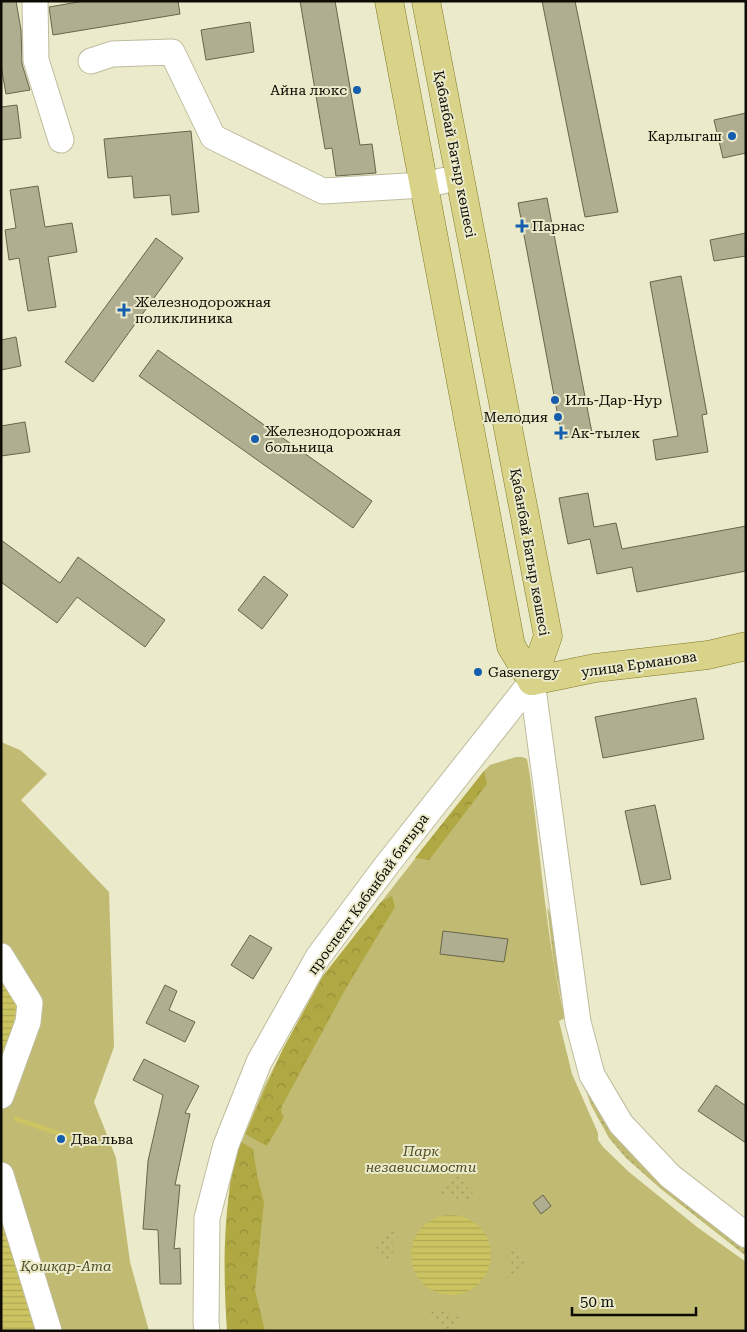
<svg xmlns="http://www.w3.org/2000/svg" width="747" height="1332" viewBox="0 0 747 1332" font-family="'Roboto Serif',serif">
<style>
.green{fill:#c0ba72}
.forest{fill:url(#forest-crowns)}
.garden{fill:url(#garden-dots)}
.water{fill:url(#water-rules)}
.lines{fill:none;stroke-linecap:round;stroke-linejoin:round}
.stream{stroke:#ccc461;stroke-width:5}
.building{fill:#b0ae90;stroke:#68664a}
.minor-casing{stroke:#bfbd9e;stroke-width:27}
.major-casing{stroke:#807a28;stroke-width:29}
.minor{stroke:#fff;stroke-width:25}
.major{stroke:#d8d389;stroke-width:28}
.poi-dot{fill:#155eae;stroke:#ebeaca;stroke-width:2}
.labels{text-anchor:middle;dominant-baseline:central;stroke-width:4;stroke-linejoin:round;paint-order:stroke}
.poi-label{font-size:14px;fill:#0d0c04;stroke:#ebeaca;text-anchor:start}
.street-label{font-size:14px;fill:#0d0c04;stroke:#ebeaca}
.park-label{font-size:14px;font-style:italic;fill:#514e25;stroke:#ebeaca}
</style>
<defs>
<pattern id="forest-crowns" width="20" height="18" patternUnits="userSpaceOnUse" patternTransform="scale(1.25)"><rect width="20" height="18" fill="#b0a843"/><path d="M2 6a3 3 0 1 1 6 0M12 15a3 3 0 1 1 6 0" fill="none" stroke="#968f39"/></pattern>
<pattern id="garden-dots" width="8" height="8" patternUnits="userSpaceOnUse" patternTransform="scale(1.25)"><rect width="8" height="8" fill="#c0ba72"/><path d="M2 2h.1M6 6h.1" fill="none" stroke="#a49f61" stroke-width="1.8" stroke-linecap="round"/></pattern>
<pattern id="water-rules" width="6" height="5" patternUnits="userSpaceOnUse" patternTransform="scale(1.25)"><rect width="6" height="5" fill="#ccc461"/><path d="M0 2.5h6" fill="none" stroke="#aea753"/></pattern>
</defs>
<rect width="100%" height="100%" fill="#ebeaca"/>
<!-- green -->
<g class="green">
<polygon points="1,742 20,750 47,774 21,800 109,892 114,1047 94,1102 116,1158 130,1262 149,1331 1,1331"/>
<path d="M516,757H522L527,759L530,776C541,856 546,939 565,1018L559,1021L572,1074L598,1133V1140L603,1147L629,1172L697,1227L746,1262V1331H227L226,1262L227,1221L230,1180L239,1149L264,1087L283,1049L323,976L484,771L490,765Z"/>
</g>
<!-- forest -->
<g class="forest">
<polygon points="484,771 487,784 429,860 415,858"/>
<polygon points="392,896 395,907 345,990 282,1106 281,1112 284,1117 267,1146 245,1134 283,1049 323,976 381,902"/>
<path d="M241,1142L253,1149L257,1175L264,1202L255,1290L265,1331H227C223,1274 222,1196 241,1142Z"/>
</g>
<!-- garden -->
<g class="garden">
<polygon points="547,907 553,920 616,1137 646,1170 695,1210 746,1248 746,1256 661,1189 626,1158 609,1138 591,1105 580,1073 573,1043 565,1018 554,964"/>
<polygon points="458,1176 476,1197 469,1203 463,1195 456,1201 451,1194 445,1198 440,1191"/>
<polygon points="393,1230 398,1237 392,1242 397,1249 390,1255 394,1260 388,1265 373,1246"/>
<polygon points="514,1244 529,1262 509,1279 504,1272 511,1267 505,1260 512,1255 507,1249"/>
<polygon points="434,1309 439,1314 446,1309 452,1315 457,1311 462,1318 446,1331 442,1331 428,1314"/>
</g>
<!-- water -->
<g class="water">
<polygon points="1,973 18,1006 18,1019 1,1061"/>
<circle cx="451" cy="1255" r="40"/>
<polygon points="1,1218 35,1331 1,1331"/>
</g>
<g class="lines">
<!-- stream -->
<polyline class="stream" points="16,1119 93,1145"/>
</g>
<!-- building -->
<g class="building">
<polygon points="1,1 16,1 21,30 22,64 30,90 6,94 1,66"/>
<polygon points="84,1 178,1 180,14 53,35 49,7"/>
<polygon points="300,1 335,1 360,145 372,144 376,173 336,176 332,148 325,149"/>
<polygon points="542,1 575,1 618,212 585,217"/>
<polygon points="250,22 254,52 206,60 201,30"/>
<polygon points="17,105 21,138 1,140 1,107"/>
<polygon points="746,113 746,153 723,158 714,120"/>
<polygon points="191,131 199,212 172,215 170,195 134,198 132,176 108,178 104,139"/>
<polygon points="38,186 45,227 72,223 77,252 48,257 56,307 28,311 19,258 9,260 5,230 16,228 10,190"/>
<polygon points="547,198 592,433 562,438 518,203"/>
<polygon points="746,233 746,256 714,261 710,240"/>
<polygon points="156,238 183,258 93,382 65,362"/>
<polygon points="681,276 707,414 702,415 708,452 656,460 653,440 678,436 650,282"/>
<polygon points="16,337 21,366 1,370 1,340"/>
<polygon points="158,350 372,501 353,528 139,376"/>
<polygon points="25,422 30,452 1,456 1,426"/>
<polygon points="588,493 594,527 616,523 622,549 746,526 746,571 637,592 632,567 597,574 590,539 568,544 559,498"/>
<polygon points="1,540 60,583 78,557 165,620 145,647 77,597 57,623 1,582"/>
<polygon points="264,576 288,595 262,629 238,610"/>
<polygon points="696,698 704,739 603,758 595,717"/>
<polygon points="655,805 671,879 641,885 625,811"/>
<polygon points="443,931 508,939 504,962 440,954"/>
<polygon points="250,935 272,948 253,979 231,965"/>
<polygon points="165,985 177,991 169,1010 195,1022 185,1042 146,1023"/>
<polygon points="144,1059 199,1086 185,1113 190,1114 175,1185 180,1185 174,1249 180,1248 181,1284 160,1284 158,1230 143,1229 148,1161 163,1095 133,1080"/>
<polygon points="716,1085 746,1106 746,1143 698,1111"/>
<polygon points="543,1195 551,1206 541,1214 533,1203"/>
</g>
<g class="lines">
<defs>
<g id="minor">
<polyline points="35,1 36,60 61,140"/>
<polyline points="91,61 112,54 172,52 213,137 323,191 424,185 460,177"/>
<polyline points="532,681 578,1022 592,1075 621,1124 670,1176 746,1235"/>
<polyline points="1,956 30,1003 28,1022 1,1096"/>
<polyline points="1,1175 49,1331"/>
<polyline points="207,1331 206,1322 207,1218 226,1145 259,1062 318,957 386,866 532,681"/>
</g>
<g id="major">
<polyline points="389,1 511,646 532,681"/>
<polyline points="426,1 548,636 532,681"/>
<polyline points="532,681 595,668 708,655 746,646"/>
</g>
</defs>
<!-- minor casing -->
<use href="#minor" class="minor-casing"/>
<!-- major casing -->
<use href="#major" class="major-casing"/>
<!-- minor -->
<use href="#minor" class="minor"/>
<!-- major -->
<use href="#major" class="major"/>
</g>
<!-- markers -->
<g class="poi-dot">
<circle cx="357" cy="90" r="5"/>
<circle cx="732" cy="136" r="5"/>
<path d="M519.5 218.5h5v5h5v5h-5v5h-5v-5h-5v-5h5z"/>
<path d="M121.5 302.5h5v5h5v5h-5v5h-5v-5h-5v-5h5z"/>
<circle cx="555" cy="400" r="5"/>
<circle cx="558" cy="417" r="5"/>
<path d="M558.5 425.5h5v5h5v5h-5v5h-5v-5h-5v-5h5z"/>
<circle cx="255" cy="439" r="5"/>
<circle cx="478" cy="672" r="5"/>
<circle cx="61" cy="1139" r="5"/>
</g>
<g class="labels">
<!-- poi labels -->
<g class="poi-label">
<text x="347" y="90" text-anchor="end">Айна люкс</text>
<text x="722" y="136" text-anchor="end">Карлыгаш</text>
<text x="532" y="226">Парнас</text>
<text x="135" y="302">Железнодорожная<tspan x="135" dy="16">поликлиника</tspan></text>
<text x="565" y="400">Иль-Дар-Нур</text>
<text x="548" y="417" text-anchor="end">Мелодия</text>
<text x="265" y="431">Железнодорожная<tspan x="265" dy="16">больница</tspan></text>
<text x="571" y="433">Ак-тылек</text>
<text x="488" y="672">Gasenergy</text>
<text x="71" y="1139">Два льва</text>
</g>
<!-- street labels -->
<g class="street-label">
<text transform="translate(455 154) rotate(79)">Қабанбай Батыр көшесі</text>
<text transform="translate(530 552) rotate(80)">Қабанбай Батыр көшесі</text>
<text transform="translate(639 664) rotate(-8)">улица Ерманова</text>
<text transform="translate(368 894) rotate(-54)">проспект Кабанбай батыра</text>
</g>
<!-- park labels -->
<g class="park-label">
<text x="421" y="1151">Парк<tspan x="421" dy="16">независимости</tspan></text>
<text x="66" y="1266">Қошқар-Ата</text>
</g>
</g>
<!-- border -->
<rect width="747" height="1332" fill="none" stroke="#0d0c04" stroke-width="5"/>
<!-- scale -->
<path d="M572 1307v8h124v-8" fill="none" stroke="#0d0c04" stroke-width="2.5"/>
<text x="580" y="1307" font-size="15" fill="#0d0c04" stroke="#ebeaca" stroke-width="4" paint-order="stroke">50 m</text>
</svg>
